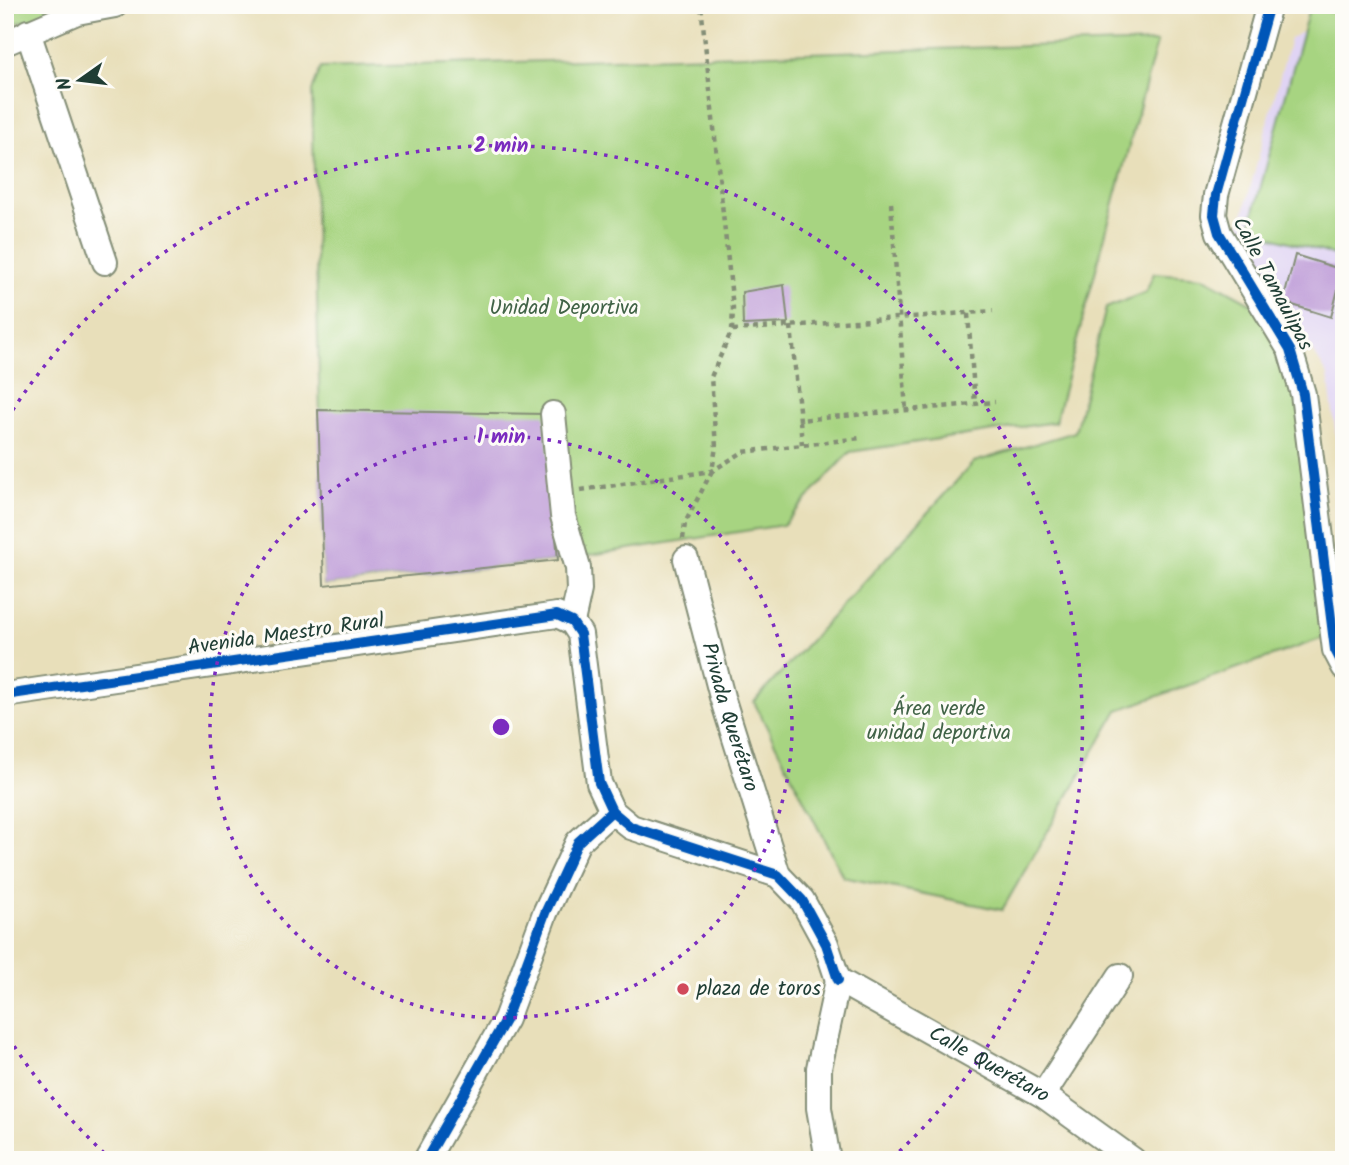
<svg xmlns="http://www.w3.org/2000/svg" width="1349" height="1165" viewBox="0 0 1349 1165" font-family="Kalam,sans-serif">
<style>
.built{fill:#e0d4f4}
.green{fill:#a7d481;stroke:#63885a;stroke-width:2}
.building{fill:#bb98d7}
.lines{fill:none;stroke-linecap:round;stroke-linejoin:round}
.minor-casing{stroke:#848e77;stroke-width:28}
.path{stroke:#848e77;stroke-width:4.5;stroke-dasharray:5 5;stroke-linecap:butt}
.minor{stroke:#fff;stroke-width:24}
.cycleway-casing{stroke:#fdfcf7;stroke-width:15}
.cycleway{stroke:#0057b8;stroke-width:10}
.ring{fill:none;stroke:#7b2cbf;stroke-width:3.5;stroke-dasharray:3.5 7}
.poi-dot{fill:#d1495b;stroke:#fdfcf7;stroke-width:2.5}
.labels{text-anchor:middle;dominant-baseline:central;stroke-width:6;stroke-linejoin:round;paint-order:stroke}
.street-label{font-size:21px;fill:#1f3d34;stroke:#fdfcf7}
.park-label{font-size:21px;fill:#416347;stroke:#fdfcf7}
.poi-label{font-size:21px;fill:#1f3d34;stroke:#fdfcf7;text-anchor:start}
.centre{fill:#7b2cbf;stroke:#fdfcf7;stroke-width:3.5}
.ring-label{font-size:21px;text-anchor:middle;font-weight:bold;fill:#7b2cbf;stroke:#fdfcf7;stroke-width:6;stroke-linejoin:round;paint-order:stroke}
</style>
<rect width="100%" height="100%" fill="#fdfcf7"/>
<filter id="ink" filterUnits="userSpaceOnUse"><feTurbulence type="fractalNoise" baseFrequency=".0143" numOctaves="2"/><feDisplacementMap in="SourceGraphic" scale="14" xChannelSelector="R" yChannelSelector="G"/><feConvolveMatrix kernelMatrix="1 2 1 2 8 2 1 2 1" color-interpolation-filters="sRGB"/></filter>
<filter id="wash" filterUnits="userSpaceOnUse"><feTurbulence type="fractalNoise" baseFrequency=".00686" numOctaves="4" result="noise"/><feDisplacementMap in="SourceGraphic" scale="28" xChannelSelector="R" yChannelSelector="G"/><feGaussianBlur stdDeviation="1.57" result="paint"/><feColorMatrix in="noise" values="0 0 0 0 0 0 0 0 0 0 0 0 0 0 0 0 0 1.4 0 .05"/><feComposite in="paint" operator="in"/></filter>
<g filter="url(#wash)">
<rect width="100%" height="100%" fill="#e8dfba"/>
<!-- built -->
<polygon class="built" points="1344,5 1344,494 1328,376 1239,230 1290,39"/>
<!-- green -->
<g class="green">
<polygon points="5,5 90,5 5,26"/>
<polygon points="1310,5 1344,16 1344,258 1249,230"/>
<polygon points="1157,42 1055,422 850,452 783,525 558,560 324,585 312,91 321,68"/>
<polygon points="1154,273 1203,277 1258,307 1296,382 1329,636 1118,710 1002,910 843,877 754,702 974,462 1075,432 1106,308 1146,292"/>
</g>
<g id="blocks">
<!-- building -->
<g class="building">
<polygon points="1295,255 1343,270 1331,317 1283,302"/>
<polygon points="784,285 788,323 743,325 742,292"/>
<polygon points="318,410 545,414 558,560 324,585"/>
</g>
</g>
</g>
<g filter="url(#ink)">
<use href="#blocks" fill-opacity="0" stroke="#848e77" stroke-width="2"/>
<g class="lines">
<defs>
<g id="minor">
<polyline points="1269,5 1216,195 1214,215 1219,233 1290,350 1303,394 1335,650 1344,667"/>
<polyline points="28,32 105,262"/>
<polyline points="5,43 77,12 115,5"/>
<polyline points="553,414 563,516 578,568 579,590 572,622 580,634 599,783 612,811 631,827 778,875 802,900 826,944 838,980"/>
<path id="s1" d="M686,559L722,697L778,875"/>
<polyline points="5,695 557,615 572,622"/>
<path id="s2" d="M838,980L1043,1095L1133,1160"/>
<polyline points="1043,1095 1120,976"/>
<polyline points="426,1160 506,1019 545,913 578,842 612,811"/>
<polyline points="828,1160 819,1108 819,1068 838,980"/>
</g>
</defs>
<!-- minor casing -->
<use href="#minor" class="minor-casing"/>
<!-- path -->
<g class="path">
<polyline points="891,203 906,410"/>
<polyline points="968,314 975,404"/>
<polyline points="791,326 800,420"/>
<polyline points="733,330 993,311"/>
<polyline points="802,445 800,420 995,402"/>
<polyline points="581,490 712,471 743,452 861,438"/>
<polyline points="683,539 685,523 712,471 716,447 711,377 732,330 733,308 701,5"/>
</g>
<!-- minor -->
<use href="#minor" class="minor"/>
<defs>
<g id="cycleway">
<polyline points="1269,5 1216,195 1214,215 1219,233 1290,350 1303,394 1335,650 1344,667"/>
<polyline points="5,695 557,615 572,622 580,634 599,783 612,811 631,827 778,875 802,900 826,944 838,980"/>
<polyline points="426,1160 506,1019 545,913 578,842 612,811"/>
</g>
</defs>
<!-- cycleway casing -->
<use href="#cycleway" class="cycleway-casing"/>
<!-- cycleway -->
<use href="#cycleway" class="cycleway"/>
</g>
</g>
<!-- distance rings -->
<g class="ring">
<circle cx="501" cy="727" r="291"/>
<path d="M112 1160A582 582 0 0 1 7 1035M7 419A582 582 0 1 1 890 1160"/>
</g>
<!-- markers -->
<circle class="poi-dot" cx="683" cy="989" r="7"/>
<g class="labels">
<!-- street labels -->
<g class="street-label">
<text transform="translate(1272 284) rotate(62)">Calle Tamaulipas</text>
<text transform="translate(286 635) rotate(-8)">Avenida Maestro Rural</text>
<text stroke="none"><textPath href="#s1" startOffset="164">Privada Querétaro</textPath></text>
<text stroke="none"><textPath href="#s2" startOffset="173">Calle Querétaro</textPath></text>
</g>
<!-- park labels -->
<g class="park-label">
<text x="564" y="308">Unidad Deportiva</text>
<text x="939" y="709">Área verde<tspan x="939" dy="24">unidad deportiva</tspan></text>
</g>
<!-- poi labels -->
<g class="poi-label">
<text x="697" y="989">plaza de toros</text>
</g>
</g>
<circle cx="501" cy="727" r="10" class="centre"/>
<g class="ring-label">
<text x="501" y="152">2 min</text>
<text x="501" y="443">1 min</text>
</g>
<!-- margin -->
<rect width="1349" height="1165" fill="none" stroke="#fdfcf7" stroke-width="28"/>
<!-- north arrow -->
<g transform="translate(80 80) rotate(256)" stroke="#fdfcf7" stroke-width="5" paint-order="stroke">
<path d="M0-5L12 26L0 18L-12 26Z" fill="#1f3d34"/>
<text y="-10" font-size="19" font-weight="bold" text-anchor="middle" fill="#1f3d34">N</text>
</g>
</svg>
